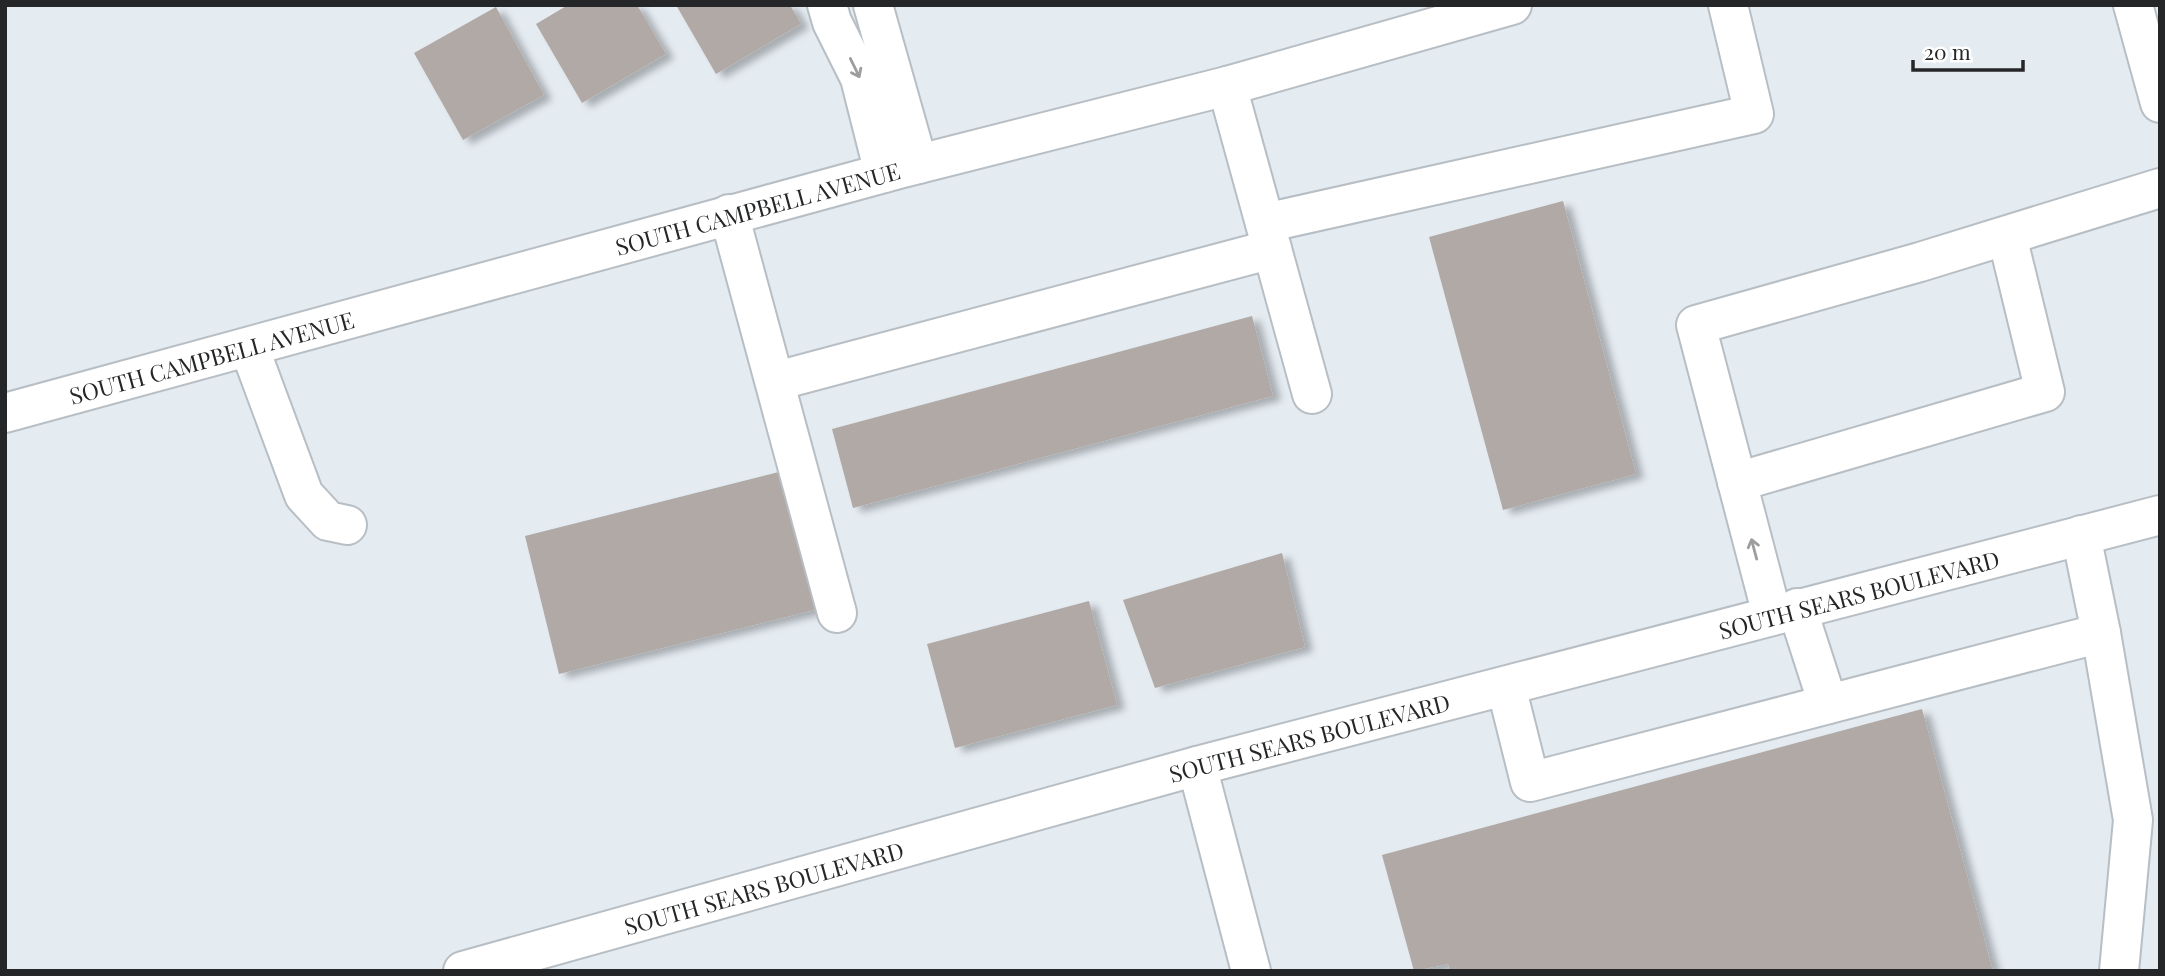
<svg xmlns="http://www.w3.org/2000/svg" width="2165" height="976" viewBox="0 0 2165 976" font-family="'Playfair Display',serif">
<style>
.building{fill:#b1a9a5;filter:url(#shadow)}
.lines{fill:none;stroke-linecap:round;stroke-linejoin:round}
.minor-casing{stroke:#b7bec4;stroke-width:42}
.major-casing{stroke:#b7bec4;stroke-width:42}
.minor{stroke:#fff;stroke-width:38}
.major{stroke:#fff;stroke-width:38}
.oneway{stroke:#9c9d9e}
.labels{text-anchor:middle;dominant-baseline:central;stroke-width:6;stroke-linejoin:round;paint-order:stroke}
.street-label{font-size:23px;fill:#242628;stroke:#fff}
</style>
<defs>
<filter id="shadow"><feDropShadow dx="8" dy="4.5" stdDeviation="3.5" flood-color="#0004"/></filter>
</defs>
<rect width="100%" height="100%" fill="#e4ebf1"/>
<!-- building -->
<g class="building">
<polygon points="568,5 637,5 666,54 582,103 536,24"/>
<polygon points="676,5 790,5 801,24 716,74"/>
<polygon points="496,7 544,95 463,140 414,53"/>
<polygon points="1563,201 1636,474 1503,510 1429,237"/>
<polygon points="1252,316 1273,396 853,508 832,429"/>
<polygon points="783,471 818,609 559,674 525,536"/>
<polygon points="1282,553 1305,647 1155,688 1123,600"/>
<polygon points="1089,601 1117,705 955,748 927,644"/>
<polygon points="1922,709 1993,971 1450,971 1448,964 1414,971 1382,855"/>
</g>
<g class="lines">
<defs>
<g id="minor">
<polyline points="827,5 832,22 860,78 884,173"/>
<polyline points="873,5 918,164"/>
<polyline points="2133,5 2160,103"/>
<polyline points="1227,86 1312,394"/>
<polyline points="729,214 837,613"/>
<polyline points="1265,223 1754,114 1728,5"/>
<polyline points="249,347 304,495 328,521 347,525"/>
<polyline points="780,380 1272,249"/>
<polyline points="1737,482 2045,392 2007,236"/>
<polyline points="1797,608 1828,704"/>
<polyline points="1772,615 1696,325 1920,262 2160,188"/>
<polyline points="2101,633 2133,820 2119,971"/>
<polyline points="1506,686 1530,782 2101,633 2081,535"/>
<polyline points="1197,766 1251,971"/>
<path id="s1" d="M463,971L1197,766L2160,515"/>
</g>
<g id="major">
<path id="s2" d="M5,413L899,169L1227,86L1512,5"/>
</g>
</defs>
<!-- minor casing -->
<use href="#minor" class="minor-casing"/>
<!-- major casing -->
<use href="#major" class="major-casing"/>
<!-- minor -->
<use href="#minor" class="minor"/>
<!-- major -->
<use href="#major" class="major"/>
</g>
<!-- one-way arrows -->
<defs><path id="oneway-shaft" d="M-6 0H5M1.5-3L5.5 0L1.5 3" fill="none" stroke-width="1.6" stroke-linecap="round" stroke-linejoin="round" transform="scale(1.75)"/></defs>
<g class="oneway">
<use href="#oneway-shaft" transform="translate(855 68) rotate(64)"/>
<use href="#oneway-shaft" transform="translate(1754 549) rotate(-105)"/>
</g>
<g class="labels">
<!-- street labels -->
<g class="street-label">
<text stroke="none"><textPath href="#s2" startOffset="780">SOUTH CAMPBELL AVENUE</textPath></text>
<text stroke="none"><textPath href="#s2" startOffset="214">SOUTH CAMPBELL AVENUE</textPath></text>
<text stroke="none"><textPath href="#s1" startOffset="1446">SOUTH SEARS BOULEVARD</textPath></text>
<text stroke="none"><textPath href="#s1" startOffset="878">SOUTH SEARS BOULEVARD</textPath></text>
<text stroke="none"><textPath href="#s1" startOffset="312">SOUTH SEARS BOULEVARD</textPath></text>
</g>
</g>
<!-- border -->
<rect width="2165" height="976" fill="none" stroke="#242628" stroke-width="14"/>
<!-- scale -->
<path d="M1913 60v10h110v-10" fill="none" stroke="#242628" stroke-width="3.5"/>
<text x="1924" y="60" font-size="21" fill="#242628" stroke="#ffffff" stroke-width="5" paint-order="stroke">20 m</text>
</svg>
